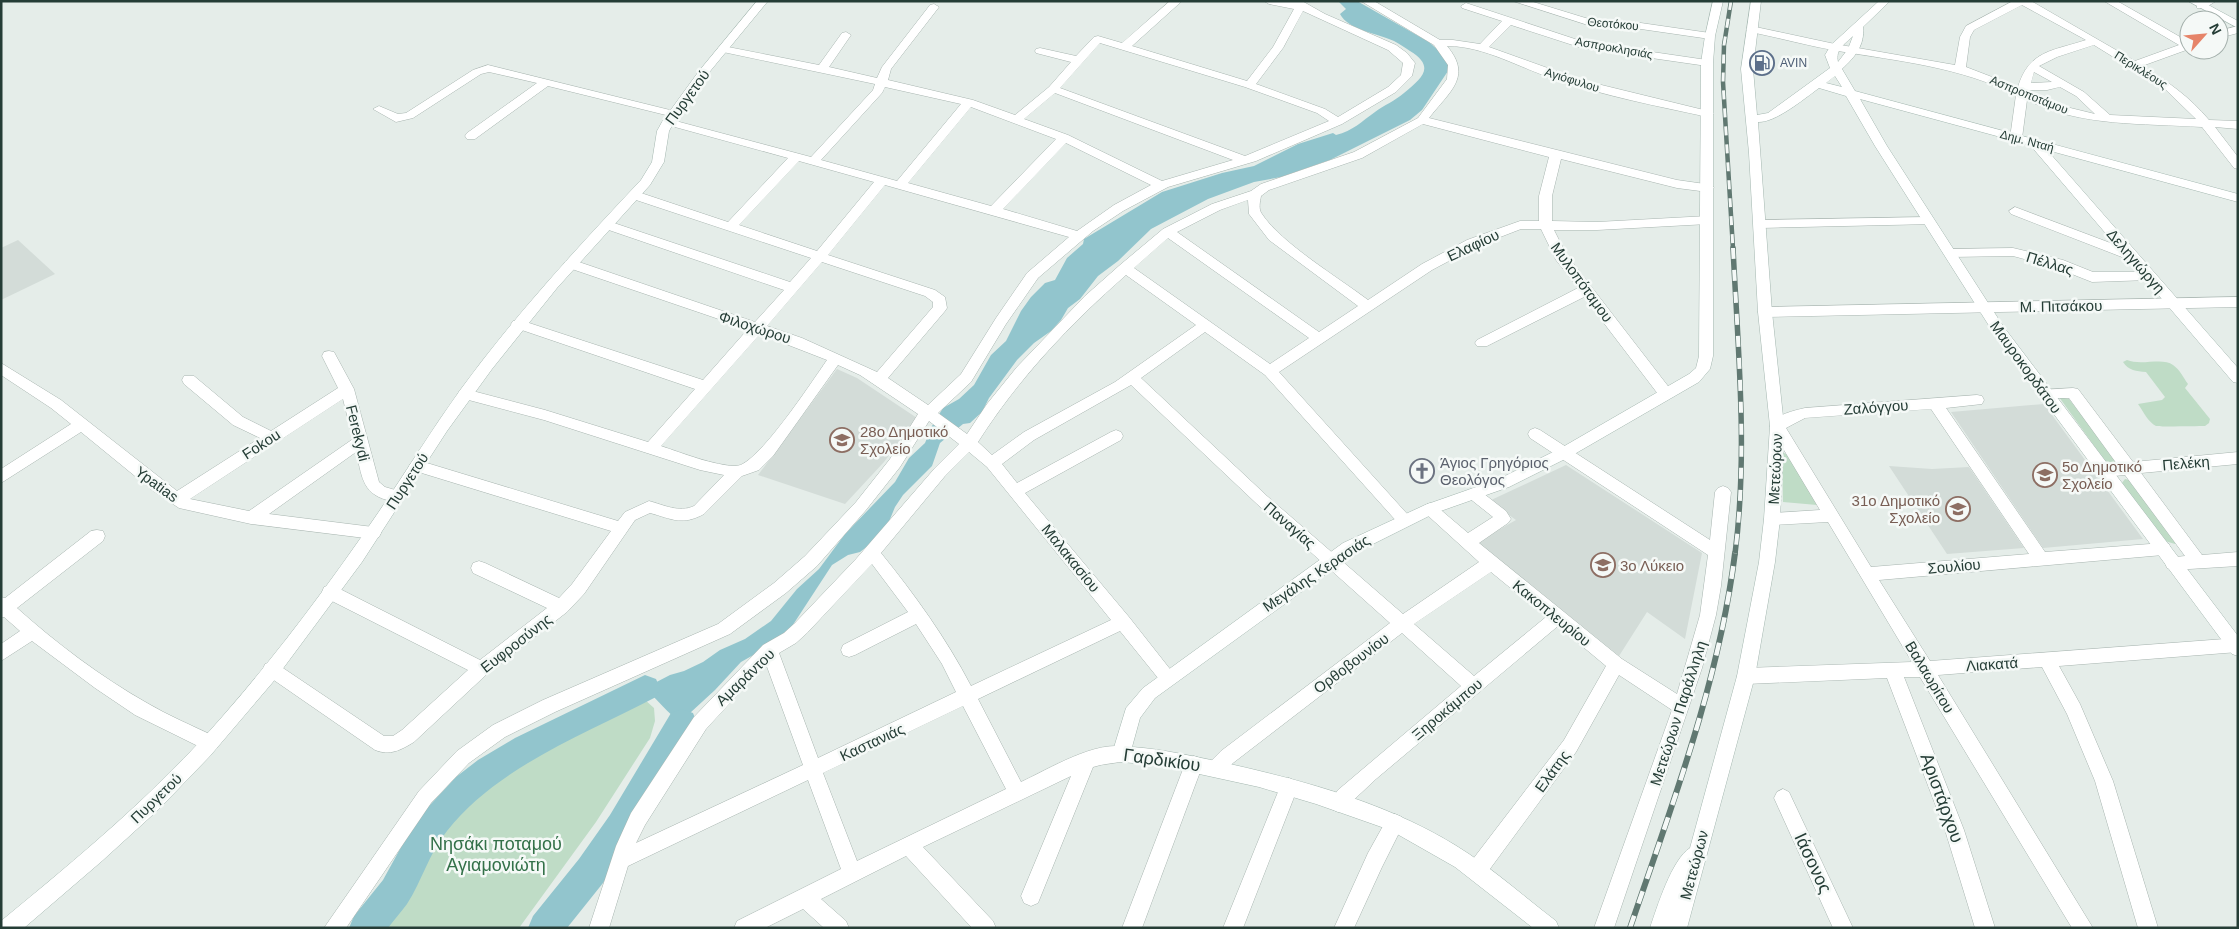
<svg xmlns="http://www.w3.org/2000/svg" width="2239" height="929" viewBox="0 0 2239 929" font-family="Arial,sans-serif">
<style>
.built{fill:#d3dcd8}
.green{fill:#bfdcc6}
.water{fill:#92c5cd}
.lines{fill:none;stroke-linecap:round;stroke-linejoin:round}
.river{fill:#92c5cd;fill-rule:evenodd}
.street-casing{stroke:#a8b5b0;stroke-width:1}
.secondary-casing{stroke:#a4b7b0;stroke-width:1}
.street{fill:#fff;fill-rule:evenodd}
.secondary{fill:#fff;fill-rule:evenodd}
.rail-far2-casing{stroke:#607871;stroke-width:4.5}
.rail-far1-casing{stroke:#607871;stroke-width:5.5}
.rail-casing{stroke:#607871;stroke-width:6}
.rail-far2{stroke:#f5f9f7;stroke-width:3;stroke-dasharray:9;stroke-linecap:butt}
.rail-far1{stroke:#f5f9f7;stroke-width:4;stroke-dasharray:11;stroke-linecap:butt}
.rail{stroke:#f5f9f7;stroke-width:4.5;stroke-dasharray:13;stroke-linecap:butt}
.labels{text-anchor:middle;dominant-baseline:central;stroke-width:5;stroke-linejoin:round;paint-order:stroke}
.far-street-label{font-size:12px;fill:#253d36;stroke:#f5f9f7}
.far-service-label{font-size:12px;fill:#4e5e75;stroke:#f5f9f7;text-anchor:start}
.street-label{font-size:15px;fill:#253d36;stroke:#f5f9f7}
.education-label{font-size:15px;fill:#785e54;stroke:#f5f9f7;text-anchor:start}
.worship-label{font-size:15px;fill:#5b616d;stroke:#f5f9f7;text-anchor:start}
.near-street-label{font-size:18px;fill:#253d36;stroke:#f5f9f7}
.near-park-label{font-size:18px;fill:#337149;stroke:#f5f9f7}
</style>
<rect width="100%" height="100%" fill="#e5ede9"/>
<!-- built -->
<g class="built">
<polygon points="18,240 55,274 1,300 1,248"/>
<polygon points="837,369 857,378 917,418 884,462 845,504 758,475"/>
<polygon points="2044,404 2143,539 2043,548 1951,412"/>
<polygon points="1566,465 1702,553 1685,639 1647,612 1619,656 1477,542 1516,520 1489,501"/>
<polygon points="1889,466 1932,469 1969,467 2024,548 1947,554"/>
</g>
<!-- green -->
<g class="green">
<path d="M2127,360C2141,366 2163,357 2173,365C2180,370 2183,377 2188,384L2185,388L2210,419L2209,423L2205,426C2198,426 2161,427 2156,426C2148,422 2143,411 2138,404L2162,400L2165,397L2146,372C2136,371 2129,371 2123,362Z"/>
<polygon points="2059,397 2069,399 2116,460 2115,463 2111,464 2105,461"/>
<polygon points="1784,453 1789,456 1817,505 1783,502 1782,455"/>
<polygon points="2125,479 2130,480 2176,542 2175,544 2165,541 2122,483"/>
<polygon points="635,697 644,699 654,708 655,721 650,738 596,822 519,928 372,928 397,900 442,822 467,794 511,761"/>
</g>
<!-- water -->
<path class="water" d="M1338,1H1357L1429,42L1440,52L1450,68L1422,110L1410,120L1330,160L1281,177L1254,182L1208,199L1151,229L1118,261L1098,276L1080,299L1068,308L1061,320L1051,331L1034,343L1017,360L989,398L982,412L970,423L963,424L940,443L932,466L903,495L895,507L888,524L869,545L860,552L848,555L832,565L785,637L741,662L715,690L690,713L682,723C667,713 658,700 645,688L670,675L684,671L703,662L720,650L745,639L771,621L797,589L819,569L845,534L895,482L909,458L925,443L932,426L943,408L959,399L974,385L991,355L1006,341L1021,311L1031,297L1045,283L1055,280L1067,258L1083,244L1084,239L1162,192L1222,173L1254,166L1298,144L1333,133L1336,135C1353,131 1362,121 1375,112C1384,105 1395,101 1404,93C1422,78 1436,67 1410,51C1405,48 1400,44 1394,41C1379,34 1348,30 1340,14L1346,9Z"/>
<g class="lines">
<!-- river -->
<g class="river">
<path d="M645,675L656,679L660,688L656,697C585,734 497,767 447,831C429,853 422,881 407,904C401,912 394,920 388,928H349L354,916L383,880L416,820L456,777L478,760L515,738Z"/>
<polygon points="682,709 693,713 697,723 665,783 632,837 603,883 567,928 528,928 533,916 579,859 610,815 671,713"/>
</g>
<defs>
<g id="street">
<path d="M1170,1H1182L1132,46L1247,81L1273,47L1294,9L1269,4L1264,1H1302L1325,14L1396,45L1407,53L1415,63L1412,76L1396,92L1342,124L1256,161L1168,187L1123,211L1093,231L1038,278L1006,324L971,382L938,413L967,434L987,404L1017,367L1085,296L1120,265L1163,229L1212,204L1251,191L1261,184L1354,152L1418,118L1447,79L1448,65L1434,45L1361,1H1374L1440,40H1453L1480,44L1502,21L1462,8L1461,6L1466,3L1584,42L1707,60L1713,63L1707,66L1582,48L1511,25L1489,47L1581,80L1712,112L1714,114L1708,117C1657,106 1605,96 1555,79C1519,68 1485,46 1447,46C1473,77 1449,92 1429,118L1677,180L1712,185L1714,188L1708,192L1677,188L1561,159L1552,196V221L1597,222L1708,216L1714,220L1708,224L1597,230H1554L1566,254L1671,390L1673,394L1671,398H1661L1584,297L1487,346H1477L1475,343L1477,340L1578,288L1556,260L1541,229H1521L1477,246L1432,270L1279,372L1409,516L1412,520L1409,524L1404,526L1399,524L1265,375L1205,332L1141,378L1267,496L1403,614L1479,562L1425,513L1422,509L1425,505L1430,503L1435,505L1468,533L1493,517L1469,498L1466,494L1469,490L1474,488L1479,490L1506,511L1511,519L1508,523L1479,543L1622,659L1677,694L1700,615L1708,555L1530,438L1528,434L1530,430L1535,428L1540,430L1710,540L1715,492L1718,488L1723,486L1728,488L1731,492L1721,586L1716,615L1702,668L1614,928H1594L1672,710L1619,675L1576,752L1484,877L1477,879L1470,877L1468,870L1470,863L1564,740L1606,666L1558,626L1376,779L1344,809L1338,812L1332,809L1329,803L1338,790L1461,686L1402,633L1233,763L1222,774L1216,776L1210,774L1207,768L1210,762L1221,751L1390,623L1257,504L1131,385L1034,440L1002,464L1017,483L1111,432L1116,430L1121,432L1123,436L1121,440L1025,493L1129,617L1177,678L1174,683L1168,686L1162,683L1120,631L978,699L1021,782C1047,770 1099,738 1127,748L1130,754L1127,760C1116,764 1104,763 1093,767L1038,903L1031,906L1024,903L1021,896L1071,776L923,847L993,921L996,928H972L906,856L821,899L846,921L849,928H824L803,909L765,928H734L737,921L841,869L808,780L628,866L609,928H589L616,846L631,813L694,717L763,645L784,633L795,623L856,559L935,468L959,444L929,421L900,467L866,510L817,566L786,593L730,634L555,712L505,737L469,763L431,803L346,928H324L419,791L457,751L493,725L543,700L718,624L774,583L805,556L856,502L890,459L918,414L860,375L838,365L773,456L759,470L742,476L704,514C682,526 672,519 650,513L635,520L584,594L567,612L487,674L414,742C401,750 390,756 375,750L265,674L263,669L265,664L271,662L277,664L384,736H393L402,730L468,670L324,597L322,592L324,587L330,585L336,587L480,660L547,608L473,573L471,568L473,563L479,561L485,563L559,598L572,584L611,531L412,470L409,466L412,462L417,460L618,521L625,512L649,501C664,505 679,513 694,506L724,475L700,470L544,420L465,399L460,398L458,394L460,390L465,389L545,410L648,442L695,389L513,327L511,324L513,321H523L703,380L748,329L566,267L564,264L566,261H576L755,322L784,290L603,228L601,225L603,222H611L790,282L811,258L630,198L628,195L634,191L638,192L728,222L788,158L664,124L662,122L664,120H672L811,157L873,90L875,84L723,52L719,51L718,49L719,47L723,46L819,65L842,33L846,32L851,35L829,67L877,78L882,67L930,5L934,4L939,7L891,69L888,80L973,100L1015,115L1049,87L1071,62L1036,53L1035,51L1036,49L1040,48L1076,56L1094,37L1098,36L1122,43ZM1303,11L1388,50L1403,63L1401,75L1388,87L1338,117L1325,109L1256,84L1283,48ZM1100,43L1245,87L1317,113L1329,121L1245,156L1060,88ZM885,87L961,104L897,181L821,160L882,93ZM1055,93L1233,160L1162,181L1068,135L1024,119ZM971,107L1056,139L991,206L908,183ZM1423,124L1549,157L1539,196V221H1520L1467,240L1422,264L1368,300C1339,278 1281,243 1262,214C1258,209 1260,202 1261,196L1269,190L1362,158ZM1066,143L1151,185L1114,205L1077,231L1003,209ZM799,161L874,182L817,251L739,225ZM885,185L1069,237L1027,273L996,318L961,374L928,405L888,378L945,311L947,308L945,297L935,290L828,255ZM1248,200L1249,214L1269,240L1358,306L1319,332L1177,232L1220,210ZM1168,238L1309,338L1270,364L1134,268ZM822,262L925,296L933,302V307L877,372L802,338L767,326ZM1126,275L1196,325L1115,382L1024,432L992,455L978,442C1018,379 1070,324 1126,275ZM760,334L827,360C813,380 757,466 736,466C715,466 682,453 661,446ZM969,452L987,467L1111,620L971,686C946,638 915,595 881,553L945,476ZM872,564L908,612L843,645L841,650L843,655L849,657L855,655L916,624L942,664L956,692L818,758L779,653L796,643L807,633ZM1491,572L1546,617L1474,676L1414,624ZM766,664L803,765L636,843L645,825L706,729ZM963,706L1006,789L857,861L823,773Z"/>
<polygon points="1513,1 1530,1 1592,20 1627,21 1710,33 1715,36 1710,39 1627,27 1591,26"/>
<path d="M2013,1H2031L2135,61L2179,45L2104,1H2117L2189,42V49L2142,66C2167,81 2190,97 2209,120L2238,121V129L2215,127L2238,157V169L2234,168L2202,127C2142,123 2081,127 2027,100L2022,138L2016,142L2012,141L2010,138L2016,95C1960,67 1899,61 1838,51C1809,46 1780,38 1751,32L1746,29L1751,26L1835,44L1955,65L1960,37L1966,26ZM2022,5L2086,40C2053,51 2029,50 2018,87L1966,67L1970,37L1974,30ZM2094,45L2165,89L2196,119L2110,115L2084,92L2039,66L2057,57ZM2034,72L2052,82L2031,83ZM2060,87L2076,96L2095,114L2050,103L2028,92L2029,90H2047Z"/>
<polygon points="2202,1 2216,1 2205,8 2197,8 2197,4"/>
<polygon points="2238,26 2238,33 2219,38 2219,31"/>
<polygon points="488,65 678,112 680,114 674,117 548,86 475,139 467,139 465,136 467,133 537,83 489,72 481,74 413,118 396,122 373,109 379,106 398,114 406,113 473,70"/>
<polygon points="2015,207 2137,253 2138,256 2137,259 2127,259 2011,214 2009,211"/>
<polygon points="1929,217 1935,221 1933,224 1760,228 1754,224 1760,220"/>
<polygon points="2013,248 2063,260 2093,272 2149,272 2156,276 2149,280 2092,282 2054,267 2013,256 1950,257 1944,253 1950,249"/>
<polygon points="2238,297 2238,307 1765,317 1760,315 1758,312 1760,309 1765,307"/>
<path d="M329,351L334,352L354,389L379,482L385,487L402,492L405,496L402,500C396,502 393,501 387,500C361,493 362,474 356,452L269,514L373,527L379,529L381,533L379,537L373,539L251,524L179,508L152,490L81,432L1,483V469L71,424L51,408L1,375V363L61,400L177,491L260,438L233,425L184,384L182,380L184,376H194L243,417L271,431L338,388L322,356L324,352ZM343,399L353,439L249,511L190,499Z"/>
<polygon points="2073,388 2078,389 2133,462 2238,452 2238,464 2141,473 2202,555 2238,552 2238,566 2173,570 2167,568 2165,563 2167,558 2185,556 2125,475 2103,477 2098,475 2095,471 2098,467 2117,464 2069,398 2041,398 2039,394 2041,390"/>
<path d="M1977,395L1982,396L1984,400L1982,404L1946,408L2045,552L2163,543L2169,544L2171,549L2169,554L2163,555L1879,580L1930,661L2238,638V652L2059,666L2080,704L2113,781L2158,928H2138L2095,781L2067,714L2042,667L1938,675L2093,928H2072L1920,677H1904L1964,830L1995,928H1975L1945,830L1887,678L1746,684L1740,681L1737,676L1740,671L1746,668L1912,662L1828,522L1772,525L1767,523L1764,519L1767,515L1772,513L1820,510L1772,430L1770,426C1776,414 1793,411 1805,408ZM1931,409L2029,554L1871,567L1786,428L1805,418Z"/>
<path d="M97,530L103,531L105,536L103,541L17,608C56,643 101,677 147,703C169,716 193,726 216,737L219,743L216,749L210,751L204,749L135,715L95,688L32,641L1,661V644L20,631L4,617L1,618V597L5,598L91,531Z"/>
<polygon points="1194,756 1200,758 1203,764 1142,928 1122,928 1185,764 1188,758"/>
<polygon points="1289,778 1295,781 1298,787 1243,928 1223,928 1280,787 1283,781"/>
<polygon points="1783,789 1789,792 1853,928 1833,928 1774,798 1777,792"/>
<polygon points="1395,814 1402,817 1404,823 1382,867 1354,928 1334,928 1368,853 1388,817"/>
</g>
<g id="secondary">
<path d="M757,1H768L707,75L674,122L669,131L664,162L650,185L557,288L492,369L447,431L362,562L273,682L210,756L158,810L102,861L24,928H1V921C79,857 156,793 222,717C279,652 330,583 378,513C406,472 432,429 461,389C515,315 578,247 641,180L652,162L657,131L662,122L699,71Z"/>
<path d="M1713,1H1723L1715,36L1713,63V356L1710,369L1699,382L1571,456L1509,487L1435,513L1355,553L1155,698L1140,718L1132,747C1162,749 1191,756 1221,762C1306,781 1396,805 1469,854C1499,874 1527,899 1556,921L1559,928H1533L1455,867L1390,830L1316,804L1259,787L1158,765L1121,762L1115,760L1112,754L1126,708L1143,688L1343,543L1425,505L1499,479L1561,448L1689,374L1696,368L1699,356L1701,63L1705,36Z"/>
<path d="M1751,1H1761L1753,69L1757,115L1768,113L1830,68L1825,55L1831,45L1879,1H1890L1863,27C1865,45 1855,57 1842,69L1855,91L2238,194V202L2047,150L2238,368V383L2233,382L2030,145L1860,99L1887,146L2003,326L2238,636V656L2232,654L1993,332L1875,146L1846,96L1819,88C1804,99 1775,123 1758,122L1772,312L1784,426L1780,519L1775,562L1755,676L1687,928H1650C1657,907 1672,859 1690,848L1737,676L1759,562L1764,519L1770,426L1758,312L1749,153L1741,69ZM1853,36L1848,49L1838,62C1835,49 1845,44 1853,36ZM1835,76L1842,87L1826,83Z"/>
<polygon points="2188,1 2201,1 2238,21 2238,28"/>
</g>
</defs>
<!-- street casing -->
<use href="#street" class="street-casing"/>
<!-- secondary casing -->
<use href="#secondary" class="secondary-casing"/>
<!-- street -->
<use href="#street" class="street"/>
<!-- secondary -->
<use href="#secondary" class="secondary"/>
<defs>
<polyline id="rail-far2" points="1731,1 1724,45 1723,82 1733,249"/>
<path id="rail-far1" d="M1733,248C1738,350 1748,453 1735,554"/>
<path id="rail" d="M1630,928C1672,805 1719,682 1735,553"/>
</defs>
<!-- rail-far2 casing -->
<use href="#rail-far2" class="rail-far2-casing"/>
<!-- rail-far1 casing -->
<use href="#rail-far1" class="rail-far1-casing"/>
<!-- rail casing -->
<use href="#rail" class="rail-casing"/>
<!-- rail-far2 -->
<use href="#rail-far2" class="rail-far2"/>
<!-- rail-far1 -->
<use href="#rail-far1" class="rail-far1"/>
<!-- rail -->
<use href="#rail" class="rail"/>
</g>
<!-- icons -->
<defs>
<symbol id="fuel-ring" viewBox="-11 -11 22 22"><circle r="9.5" fill="#f5f9f7" stroke="#5c6f8a" stroke-width="1.5"/><path d="M-5.5-6h7V0h2V4h1.3V-2.5L3-4.5l.8-.8L6-3V5H2.5V1h-1V6h-7ZM-4.2-4.7v3.2H.2V-4.7Z" fill="#5c6f8a"/></symbol>
<symbol id="school-ring" viewBox="-11 -11 22 22"><circle r="9.5" fill="#f5f9f7" stroke="#8d6e63" stroke-width="1.5"/><path d="M0-5L7-2L0 1L-7-2ZM-4 1L0 2.5L4 1V4Q0 6-4 4Z" fill="#8d6e63"/></symbol>
<symbol id="church-ring" viewBox="-11 -11 22 22"><circle r="9.5" fill="#f5f9f7" stroke="#6b7280" stroke-width="1.5"/><path d="M-1.2-6h2.4v3.5h3.3v2.4h-3.3V6h-2.4V-.1h-3.3v-2.4h3.3Z" fill="#6b7280"/></symbol>
</defs>
<g fill-rule="evenodd">
<use href="#fuel-ring" x="1748" y="49" width="28" height="28"/>
<use href="#school-ring" x="828" y="426" width="28" height="28"/>
<use href="#church-ring" x="1408" y="457" width="28" height="28"/>
<use href="#school-ring" x="2031" y="461" width="28" height="28"/>
<use href="#school-ring" x="1944" y="495" width="28" height="28"/>
<use href="#school-ring" x="1589" y="551" width="28" height="28"/>
</g>
<g class="labels">
<!-- far-street labels -->
<g class="far-street-label">
<text transform="translate(1613 24) rotate(5)">Θεοτόκου</text>
<text transform="translate(1614 48) rotate(10)">Ασπροκλησιάς</text>
<text transform="translate(2141 70) rotate(32)">Περικλέους</text>
<text transform="translate(1572 80) rotate(17)">Αγιόφυλου</text>
<text transform="translate(2029 95) rotate(22)">Ασπροποτάμου</text>
<text transform="translate(2027 141) rotate(15)">Δημ. Νταή</text>
</g>
<!-- far-service labels -->
<g class="far-service-label">
<text x="1780" y="63">AVIN</text>
</g>
<!-- street labels -->
<g class="street-label">
<text transform="translate(687 97) rotate(-54)">Πυργετού</text>
<text transform="translate(1473 245) rotate(-25)">Ελαφίου</text>
<text transform="translate(2136 261) rotate(49)">Δεληγιώργη</text>
<text transform="translate(2050 263) rotate(17)">Πέλλας</text>
<text transform="translate(1582 282) rotate(54)">Μυλοπόταμου</text>
<text transform="translate(2061 306) rotate(-1)">Μ. Πιτσάκου</text>
<text transform="translate(755 327) rotate(18)">Φιλοχώρου</text>
<text transform="translate(2026 367) rotate(54)">Μαυροκορδάτου</text>
<text transform="translate(1876 407) rotate(-4)">Ζαλόγγου</text>
<text transform="translate(358 433) rotate(76)">Ferekydi</text>
<text transform="translate(261 444) rotate(-33)">Fokou</text>
<text transform="translate(2186 463) rotate(-5)">Πελέκη</text>
<text transform="translate(1775 469) rotate(-87)">Μετεώρων</text>
<text transform="translate(407 481) rotate(-57)">Πυργετού</text>
<text transform="translate(157 484) rotate(36)">Ypatias</text>
<text transform="translate(1290 525) rotate(41)">Παναγίας</text>
<text transform="translate(1071 558) rotate(51)">Μαλακασίου</text>
<text transform="translate(1954 566) rotate(-5)">Σουλίου</text>
<text transform="translate(1316 573) rotate(-34)">Μεγάλης Κερασιάς</text>
<text transform="translate(1552 613) rotate(39)">Κακοπλευρίου</text>
<text transform="translate(516 643) rotate(-38)">Ευφροσύνης</text>
<text transform="translate(1351 663) rotate(-37)">Ορθοβουνίου</text>
<text transform="translate(1992 664) rotate(-4)">Λιακατά</text>
<text transform="translate(745 677) rotate(-44)">Αμαράντου</text>
<text transform="translate(1930 677) rotate(59)">Βαλαωρίτου</text>
<text transform="translate(1447 709) rotate(-40)">Ξηροκάμπου</text>
<text transform="translate(1678 713) rotate(-72)">Μετεώρων Παράλληλη</text>
<text transform="translate(872 742) rotate(-25)">Καστανιάς</text>
<text transform="translate(1552 771) rotate(-54)">Ελάτης</text>
<text transform="translate(156 798) rotate(-44)">Πυργετού</text>
<text transform="translate(1694 865) rotate(-75)">Μετεώρων</text>
</g>
<!-- education labels -->
<g class="education-label">
<text x="860" y="431">28ο Δημοτικό<tspan x="860" dy="17">Σχολείο</tspan></text>
<text x="2062" y="466">5ο Δημοτικό<tspan x="2062" dy="17">Σχολείο</tspan></text>
<text x="1940" y="500" text-anchor="end">31ο Δημοτικό<tspan x="1940" dy="17">Σχολείο</tspan></text>
<text x="1620" y="565">3ο Λύκειο</text>
</g>
<!-- worship labels -->
<g class="worship-label">
<text x="1440" y="462">Άγιος Γρηγόριος<tspan x="1440" dy="17">Θεολόγος</tspan></text>
</g>
<!-- near-street labels -->
<g class="near-street-label">
<text transform="translate(1162 760) rotate(8)">Γαρδικίου</text>
<text transform="translate(1942 798) rotate(70)">Αριστάρχου</text>
<text transform="translate(1813 863) rotate(65)">Ιάσονος</text>
</g>
<!-- near-park labels -->
<g class="near-park-label">
<text x="496" y="844">Νησάκι ποταμού<tspan x="496" dy="21">Αγιαμονιώτη</tspan></text>
</g>
</g>
<!-- border -->
<rect width="2239" height="929" fill="none" stroke="#253d36" stroke-width="5"/>
<!-- north arrow -->
<g transform="translate(2204 35) rotate(63)"><circle r="24" fill="#f5f9f7" stroke="#a2aeaa"/>
<path d="M0-4L9 19L0 12L-9 19Z" fill="#e68469"/>
<text y="-8" font-size="14" font-weight="bold" text-anchor="middle" fill="#253d36">N</text>
</g>
</svg>
